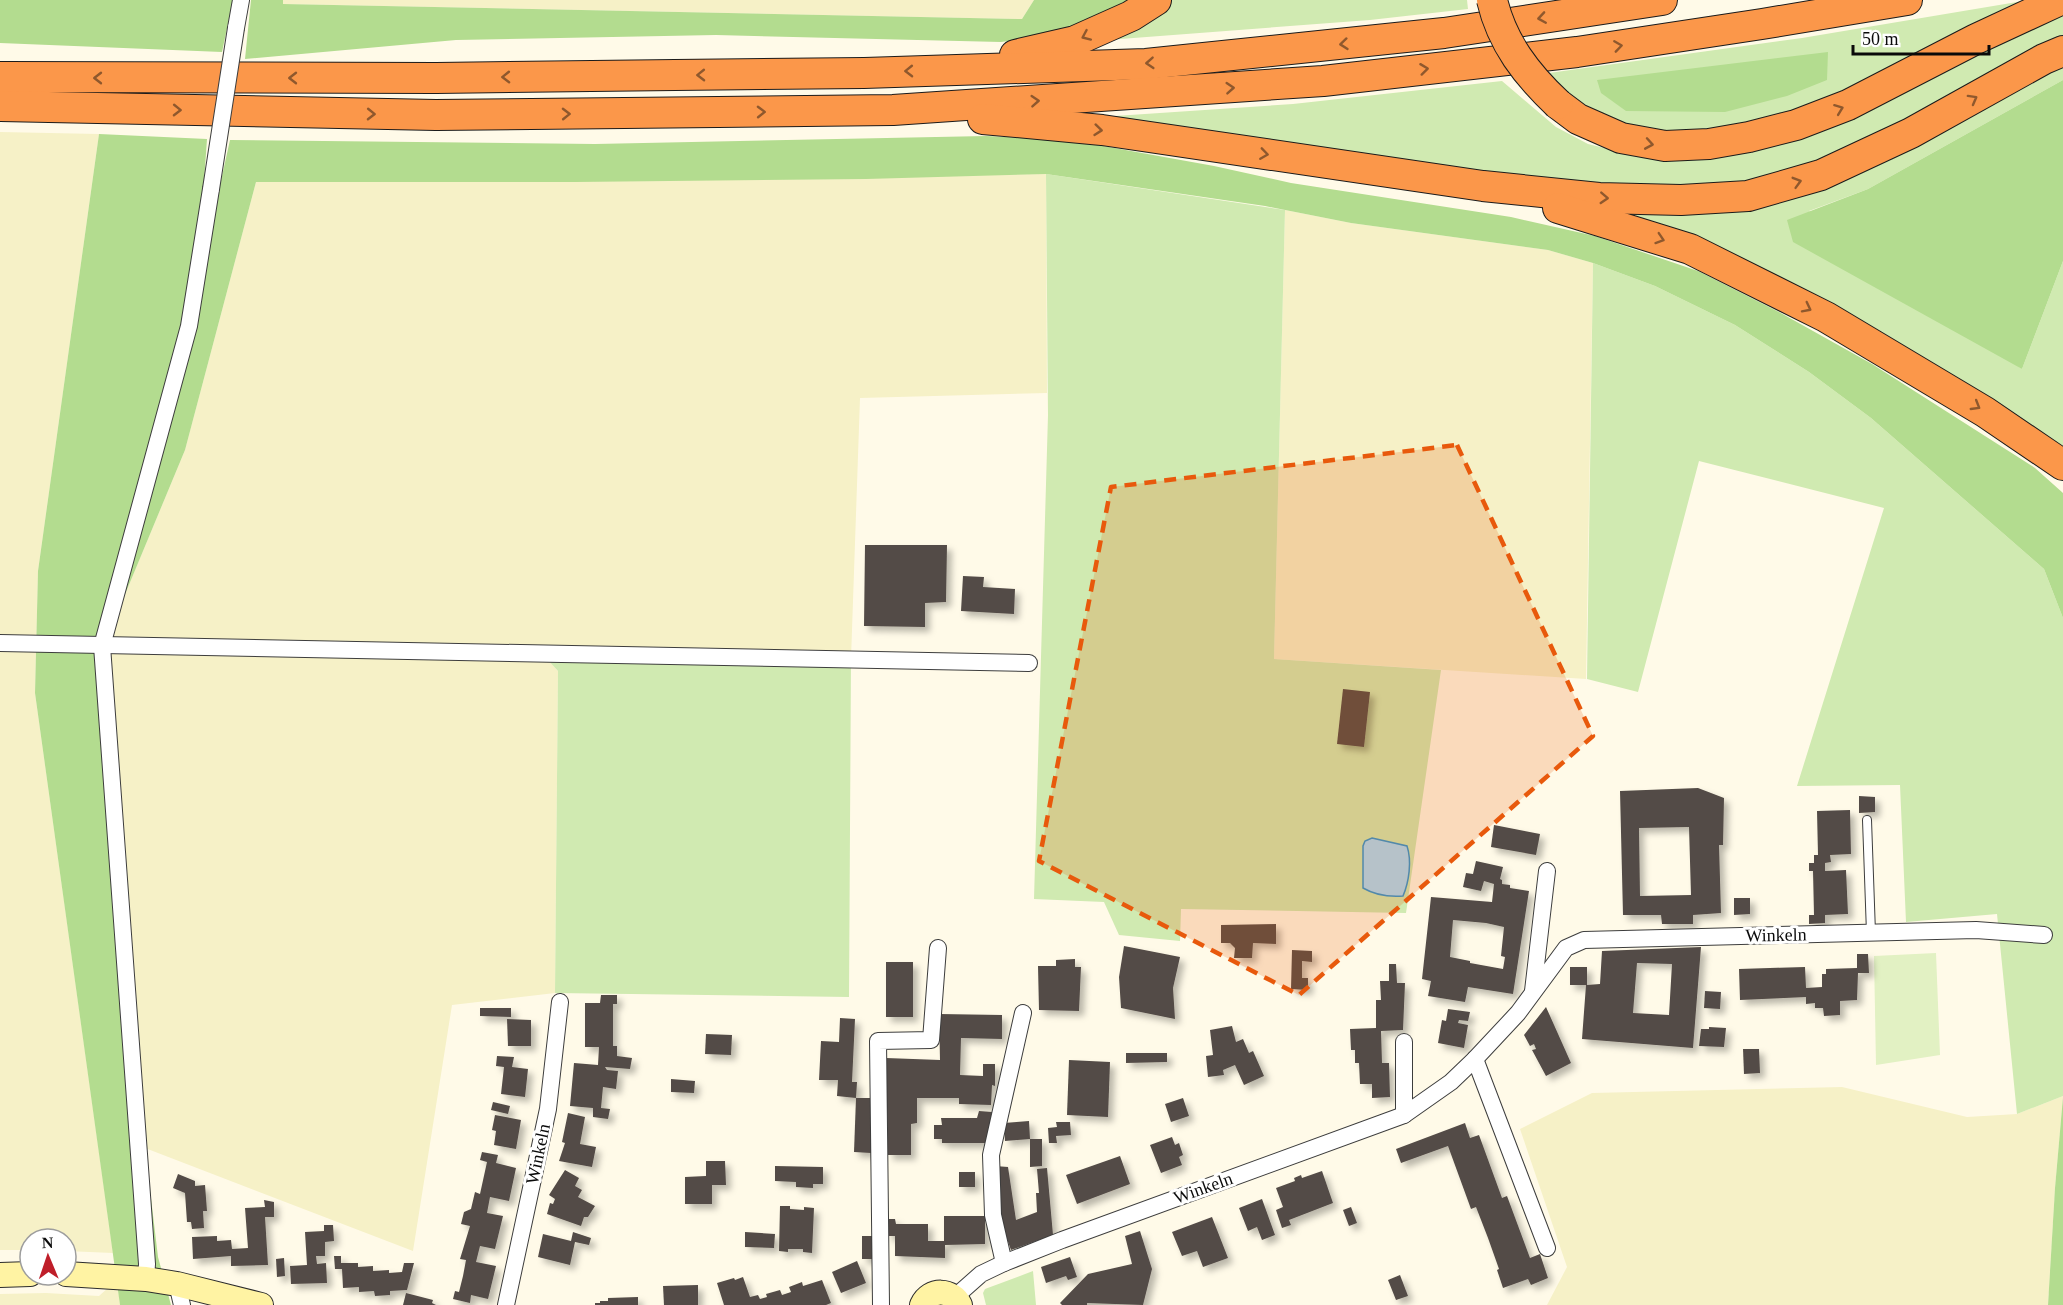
<svg xmlns="http://www.w3.org/2000/svg" width="2063" height="1305" viewBox="0 0 2063 1305" font-family="Georgia,serif">
<style>
.farmland{fill:#f6f1c7}
.green{fill:#d0eab1}
.forest{fill:#b3dc8f}
.pitch{fill:#e2f1c3}
.water{fill:#aaddf9;stroke:#2e95d3;stroke-width:1.5}
.building{fill:#534b46;fill-rule:evenodd;filter:url(#shadow)}
.lines{fill:none;stroke-linecap:round;stroke-linejoin:round}
.lane-casing{stroke:#3d3d3d;stroke-width:10}
.street-casing{stroke:#3d3d3d;stroke-width:18}
.secondary-casing{stroke:#2c2c2c;stroke-width:26}
.highway-casing{stroke:#1b1b1b;stroke-width:32}
.lane{stroke:#fff;stroke-width:8}
.street{stroke:#fff;stroke-width:16}
.secondary{stroke:#fff3a3;stroke-width:24}
.highway{stroke:#fb974a;stroke-width:30}
.street-bridge-casing{stroke:#3d3d3d;stroke-width:18;stroke-linecap:butt}
.highway-bridge-casing{stroke:#1b1b1b;stroke-width:32;stroke-linecap:butt}
.street-bridge{stroke:#fff;stroke-width:16}
.highway-bridge{stroke:#fb974a;stroke-width:30}
.oneway{stroke:#8f582d}
.marked{fill:#e8590c;fill-opacity:0.2;stroke:#e8590c;stroke-width:4.5;stroke-dasharray:12 8;stroke-linejoin:round}
.labels{text-anchor:middle;dominant-baseline:central;stroke-width:6;stroke-linejoin:round;paint-order:stroke}
.street-label{font-size:18px;fill:#0a0a0a;stroke:#fff}
</style>
<defs>
<filter id="shadow"><feDropShadow dx="5" dy="5" stdDeviation="3" flood-color="#0004"/></filter>
</defs>
<rect width="100%" height="100%" fill="#fffae8"/>
<!-- farmland -->
<g class="farmland">
<polygon points="283,0 1034,0 1022,19 283,4"/>
<polygon points="0,132 99,134 38,571 35,693 113,1253 66,1251 66,1239 30,1239 30,1250 0,1250"/>
<polygon points="1046,174 1047,393 860,398 851,659 548,660 558,671 555,993 452,1005 413,1251 145,1148 99,657 185,450 256,182"/>
<polygon points="1285,210 1351,223 1548,250 1593,263 1586,679 1274,659"/>
<polygon points="1842,1087 1967,1117 2017,1114 2063,1096 2055,1188 2048,1305 1547,1305 1567,1267 1520,1129 1592,1093"/>
<polygon points="117,1280 120,1305 0,1305 0,1294 46,1293 99,1296"/>
</g>
<!-- green -->
<g class="green">
<polygon points="1168,0 1467,0 1468,9 1370,20 1094,41"/>
<polygon points="2029,0 1814,108 1690,135 1641,131 1603,118 1568,94 1549,73 1802,38"/>
<polygon points="2063,14 2063,39 1902,127 1763,184 1614,192 1085,118 1293,104 1502,81 1556,127 1588,144 1637,156 1692,160 1739,153"/>
<polygon points="2063,62 2063,80 1868,189 1809,211 2022,369 2063,261 2063,457 1592,208 1704,211"/>
<polygon points="1046,174 1285,210 1274,659 1441,670 1406,913 1181,909 1180,941 1119,935 1104,902 1034,899 1048,415"/>
<polygon points="1593,263 1655,286 1735,325 1809,372 1871,418 2044,569 2063,618 2063,1096 2017,1114 1997,914 1906,922 1900,785 1797,786 1884,508 1699,461 1638,692 1587,679"/>
<polygon points="547,659 851,659 849,997 555,993 558,671"/>
<polygon points="1033,1271 1036,1305 986,1305 983,1293 985,1289"/>
</g>
<!-- forest -->
<g class="forest">
<polygon points="0,0 233,0 222,52 0,43"/>
<polygon points="251,0 283,0 283,4 1022,19 1034,0 1131,0 1061,32 1044,36 1001,42 716,35 456,40 245,59"/>
<polygon points="1828,52 1827,80 1787,96 1725,112 1626,111 1601,93 1597,80"/>
<polygon points="2063,80 2063,261 2022,369 1793,242 1787,220 1868,189"/>
<polygon points="99,134 207,139 204,182 220,185 230,140 595,144 986,136 1070,140 1214,166 1291,183 1511,217 1595,236 1698,271 1779,312 1872,364 2035,468 2063,493 2063,618 2044,569 1871,418 1809,372 1735,325 1655,286 1593,263 1548,250 1351,223 1265,206 1046,174 866,179 575,182 256,182 185,450 99,657 145,1148 158,1257 171,1305 120,1305 35,693 38,571"/>
<polygon points="2063,1097 2063,1305 2048,1305 2055,1188"/>
</g>
<!-- pitch -->
<polygon class="pitch" points="1936,953 1940,1055 1876,1065 1874,956"/>
<!-- water -->
<path class="water" d="M1372,838L1407,846C1412,861 1409,882 1403,896C1390,897 1375,895 1363,888V846L1365,841Z"/>
<!-- building -->
<g class="building">
<polygon points="865,545 947,545 946,602 925,603 925,627 864,626"/>
<polygon points="963,576 984,577 983,587 1015,589 1014,614 961,611"/>
<polygon points="1343,689 1370,692 1364,747 1337,744"/>
<path d="M1698,788L1724,798L1723,845H1719L1721,913L1693,915V924H1662L1661,915H1623L1620,791ZM1689,827L1691,895L1640,896L1639,828Z"/>
<polygon points="1859,796 1875,797 1875,812 1859,813"/>
<polygon points="1850,810 1851,854 1830,855 1831,862 1825,863 1825,871 1846,870 1848,914 1825,915 1825,923 1809,924 1809,915 1814,915 1813,871 1809,871 1809,863 1814,863 1814,855 1818,855 1817,811"/>
<polygon points="1494,825 1540,834 1536,855 1491,847"/>
<path d="M1476,861L1503,867L1500,879L1502,880V884L1510,885V888L1529,891L1513,994L1468,987L1465,1002L1428,996L1431,981L1422,979L1431,897L1492,902L1494,884L1484,881L1481,891L1463,887L1466,873L1473,874ZM1453,920L1486,923L1504,927L1501,956L1505,957L1503,969L1470,963V961L1450,957Z"/>
<polygon points="1734,898 1750,898 1750,914 1734,915"/>
<polygon points="1276,924 1276,944 1253,943 1252,958 1234,958 1235,948 1230,943 1221,943 1221,925"/>
<polygon points="1124,946 1180,957 1173,988 1175,1019 1121,1008 1119,977"/>
<path d="M1701,947L1693,1048L1582,1039L1586,985H1570V967H1587V985L1600,984L1602,951ZM1637,963L1672,964L1669,1015L1633,1013Z"/>
<polygon points="1292,950 1312,951 1312,962 1302,961 1302,978 1308,978 1308,990 1291,989"/>
<polygon points="1857,954 1868,954 1869,973 1858,973 1857,1000 1840,1001 1840,1015 1824,1016 1823,1008 1815,1008 1815,1003 1806,1004 1806,997 1740,1000 1739,969 1805,967 1806,988 1822,987 1822,974 1826,974 1826,969 1857,968"/>
<polygon points="1075,959 1075,967 1081,967 1079,1011 1039,1010 1038,966 1056,966 1056,960"/>
<rect x="886" y="962" width="27" height="55"/>
<polygon points="1389,964 1396,964 1397,983 1405,983 1403,1030 1381,1031 1382,1063 1389,1063 1390,1097 1372,1098 1372,1084 1360,1084 1359,1063 1355,1063 1355,1050 1351,1050 1350,1029 1376,1028 1376,1000 1381,1000 1380,981 1389,981"/>
<polygon points="1705,991 1721,992 1720,1009 1704,1008"/>
<polygon points="601,995 617,995 617,1004 613,1004 613,1046 617,1046 617,1056 632,1058 630,1069 605,1067 607,1070 618,1071 616,1089 603,1087 601,1108 610,1109 608,1119 593,1117 593,1108 570,1106 574,1063 598,1065 599,1047 585,1047 585,1003 600,1003"/>
<polygon points="1546,1007 1571,1063 1546,1076 1532,1050 1536,1049 1534,1044 1530,1046 1524,1035"/>
<polygon points="480,1008 511,1008 511,1017 480,1016"/>
<polygon points="1448,1009 1470,1012 1468,1021 1459,1020 1458,1023 1468,1025 1464,1048 1438,1043 1442,1020 1446,1021"/>
<polygon points="939,1014 1002,1015 1002,1039 961,1038 960,1075 983,1076 983,1064 995,1064 995,1086 992,1085 991,1105 959,1104 959,1098 917,1098 917,1123 911,1124 911,1155 888,1155 886,1058 940,1060"/>
<polygon points="840,1018 855,1019 852,1082 857,1082 856,1098 837,1096 838,1080 819,1080 821,1041 839,1042"/>
<polygon points="507,1019 531,1020 531,1046 508,1046"/>
<polygon points="1232,1026 1236,1042 1243,1039 1249,1053 1253,1051 1264,1076 1244,1085 1235,1065 1223,1070 1224,1075 1208,1077 1206,1056 1213,1055 1210,1030"/>
<polygon points="1709,1027 1726,1028 1724,1047 1699,1046 1701,1029 1709,1029"/>
<polygon points="706,1034 732,1035 731,1055 705,1054"/>
<polygon points="1743,1049 1759,1049 1760,1073 1744,1074"/>
<polygon points="1126,1053 1167,1053 1167,1062 1126,1063"/>
<polygon points="497,1056 514,1057 512,1067 528,1069 525,1097 501,1094 504,1067 496,1066"/>
<polygon points="1069,1060 1110,1062 1108,1117 1067,1115"/>
<polygon points="671,1079 695,1081 694,1093 671,1092"/>
<polygon points="856,1098 873,1098 871,1153 854,1152"/>
<polygon points="1183,1098 1189,1116 1171,1122 1165,1104"/>
<polygon points="493,1102 510,1106 508,1114 491,1110"/>
<polygon points="979,1111 992,1112 987,1143 942,1143 942,1139 934,1139 934,1125 942,1125 941,1118 977,1118"/>
<polygon points="568,1113 585,1117 580,1144 596,1147 592,1167 559,1161 565,1143 562,1142"/>
<polygon points="495,1115 521,1120 516,1149 494,1145 496,1131 492,1130"/>
<polygon points="1029,1121 1030,1139 1042,1139 1042,1166 1030,1167 1030,1139 1005,1141 1004,1123"/>
<polygon points="1056,1122 1070,1122 1071,1135 1056,1136 1057,1143 1049,1143 1048,1128 1057,1127"/>
<polygon points="1465,1123 1470,1138 1479,1135 1502,1198 1507,1196 1530,1258 1540,1254 1548,1278 1531,1285 1528,1279 1503,1288 1497,1270 1499,1269 1488,1238 1476,1207 1471,1209 1448,1146 1401,1163 1396,1149"/>
<polygon points="1172,1137 1175,1145 1179,1143 1183,1155 1179,1157 1182,1165 1161,1173 1150,1145"/>
<polygon points="482,1152 498,1155 496,1163 516,1168 509,1201 490,1197 487,1213 503,1216 495,1249 480,1246 476,1262 496,1266 488,1299 471,1295 470,1303 453,1299 455,1291 459,1292 463,1276 466,1260 460,1259 470,1226 461,1224 464,1212 471,1209 475,1192 480,1194 487,1162 480,1160"/>
<polygon points="1120,1156 1130,1184 1077,1204 1066,1175"/>
<polygon points="706,1161 725,1161 726,1185 712,1185 712,1204 685,1204 685,1177 706,1176"/>
<polygon points="775,1166 823,1167 823,1184 813,1184 813,1188 796,1187 796,1182 775,1181"/>
<polygon points="995,1166 1008,1167 1016,1220 1037,1212 1036,1193 1039,1193 1037,1169 1047,1168 1053,1235 1011,1250 1002,1225"/>
<polygon points="565,1170 579,1178 575,1186 582,1190 578,1197 595,1206 588,1217 584,1217 581,1226 547,1214 550,1203 553,1204 555,1199 549,1195"/>
<polygon points="1322,1171 1333,1203 1289,1220 1291,1225 1282,1228 1276,1210 1283,1207 1276,1188 1295,1181 1294,1178 1301,1175 1302,1178"/>
<rect x="959" y="1172" width="16" height="15"/>
<polygon points="178,1174 195,1181 195,1186 205,1185 207,1211 203,1211 204,1228 192,1229 191,1222 187,1222 185,1193 173,1188"/>
<polygon points="1262,1199 1275,1235 1262,1240 1257,1227 1248,1231 1239,1208"/>
<polygon points="264,1200 274,1202 274,1217 265,1217 268,1265 231,1266 231,1256 193,1259 192,1237 217,1236 217,1241 231,1240 232,1249 248,1248 245,1208 265,1207"/>
<polygon points="780,1206 790,1206 790,1209 804,1210 804,1207 814,1208 812,1253 803,1252 803,1249 788,1249 788,1252 779,1251"/>
<polygon points="1351,1207 1357,1223 1349,1226 1343,1210"/>
<polygon points="944,1216 985,1216 985,1244 945,1245 945,1258 895,1256 895,1236 887,1236 887,1219 895,1219 896,1224 928,1224 928,1241 944,1241"/>
<polygon points="1212,1217 1228,1258 1203,1267 1197,1251 1182,1256 1172,1232"/>
<polygon points="324,1225 333,1225 334,1241 325,1242 325,1256 316,1256 317,1264 326,1263 327,1283 291,1284 290,1266 307,1265 305,1232 324,1231"/>
<polygon points="1140,1231 1152,1269 1143,1305 1087,1303 1087,1305 1062,1305 1060,1303 1088,1274 1132,1264 1125,1236"/>
<polygon points="573,1232 591,1238 589,1245 575,1242 570,1265 538,1257 543,1234 571,1241"/>
<polygon points="745,1232 775,1234 774,1248 745,1247"/>
<rect x="862" y="1236" width="14" height="23"/>
<polygon points="334,1256 341,1256 341,1263 358,1263 358,1267 373,1266 373,1271 389,1270 389,1273 402,1272 404,1263 414,1263 407,1290 390,1291 390,1295 375,1296 374,1291 359,1292 359,1287 343,1288 342,1269 335,1269"/>
<polygon points="1070,1257 1077,1277 1068,1280 1066,1276 1046,1283 1041,1267"/>
<polygon points="284,1258 285,1276 277,1277 276,1259"/>
<polygon points="857,1261 866,1283 841,1293 832,1272"/>
<polygon points="1400,1275 1408,1296 1396,1300 1388,1280"/>
<polygon points="743,1277 750,1297 758,1295 760,1299 767,1297 766,1294 780,1290 782,1295 791,1292 789,1287 802,1282 803,1286 822,1280 831,1303 826,1305 724,1305 717,1283 734,1278 735,1280"/>
<polygon points="698,1285 698,1305 664,1305 663,1286"/>
<polygon points="406,1293 433,1300 432,1303 436,1305 403,1305"/>
<polygon points="638,1297 638,1305 595,1305 595,1303 600,1303 600,1301 608,1301 608,1298"/>
</g>
<g class="lines">
<defs>
<polyline id="lane" points="1867,820 1871,933"/>
<g id="street">
<polyline points="236,28 241,0"/>
<polyline points="0,643 1029,663"/>
<polyline points="1533,991 1547,871"/>
<polyline points="1475,1059 1547,1248"/>
<polyline points="1404,1115 1404,1042"/>
<polyline points="1004,1263 993,1215 991,1155 1023,1013"/>
<polyline points="146,1279 147,1264 102,646 189,326 211,189"/>
<polyline points="177,1284 182,1305"/>
<polyline points="955,1297 981,1274 1004,1263 1062,1240 1404,1115 1451,1082 1475,1059 1518,1013 1566,948 1584,940 1976,930 2044,935"/>
<polyline points="506,1305 548,1109 560,1002"/>
<polyline points="881,1305 878,1041 931,1040 938,948"/>
</g>
<g id="secondary">
<polyline points="66,1274 146,1279 177,1284 261,1305"/>
<polyline points="0,1275 30,1274"/>
<path d="M922,1305C930,1288 952,1289 960,1305"/>
</g>
<g id="highway">
<polyline points="1015,55 1075,41 1131,16 1156,0"/>
<polyline points="0,77 436,78 675,75 864,73 1146,64 1444,33 1662,0"/>
<polyline points="1558,104 1578,119 1621,138 1665,146 1709,144 1749,137 1796,125 1848,105 1976,39 2060,0"/>
<polyline points="0,106 436,115 893,110 1323,81 1577,52 1762,24 1907,0"/>
<polyline points="983,119 1102,130 1483,186 1599,198 1681,200 1748,196 1821,175 1911,133 2044,59 2063,51"/>
<polyline points="1558,208 1690,249 1826,317 1985,412 2063,465"/>
</g>
</defs>
<!-- lane casing -->
<use href="#lane" class="lane-casing"/>
<!-- street casing -->
<use href="#street" class="street-casing"/>
<!-- secondary casing -->
<use href="#secondary" class="secondary-casing"/>
<!-- highway casing -->
<use href="#highway" class="highway-casing"/>
<!-- lane -->
<use href="#lane" class="lane"/>
<!-- street -->
<use href="#street" class="street"/>
<!-- secondary -->
<use href="#secondary" class="secondary"/>
<!-- highway -->
<use href="#highway" class="highway"/>
<defs>
<polyline id="street-bridge" points="211,189 236,28"/>
<path id="highway-bridge" d="M1492,0C1502,43 1527,75 1558,104"/>
</defs>
<!-- street-bridge casing -->
<use href="#street-bridge" class="street-bridge-casing"/>
<!-- highway-bridge casing -->
<use href="#highway-bridge" class="highway-bridge-casing"/>
<!-- street-bridge -->
<use href="#street-bridge" class="street-bridge"/>
<!-- highway-bridge -->
<use href="#highway-bridge" class="highway-bridge"/>
</g>
<!-- one-way arrows -->
<defs><path id="oneway-chevron" d="M-2-3.5L2.5 0L-2 3.5" fill="none" stroke-width="1.6" stroke-linecap="round" stroke-linejoin="round" transform="scale(1.5)"/></defs>
<g class="oneway">
<use href="#oneway-chevron" transform="translate(1542 18) rotate(171)"/>
<use href="#oneway-chevron" transform="translate(1086 36) rotate(156)"/>
<use href="#oneway-chevron" transform="translate(1344 44) rotate(174)"/>
<use href="#oneway-chevron" transform="translate(1618 46) rotate(-8)"/>
<use href="#oneway-chevron" transform="translate(1150 63) rotate(176)"/>
<use href="#oneway-chevron" transform="translate(1424 69) rotate(-7)"/>
<use href="#oneway-chevron" transform="translate(909 71) rotate(179)"/>
<use href="#oneway-chevron" transform="translate(701 75) rotate(179)"/>
<use href="#oneway-chevron" transform="translate(506 77) rotate(179)"/>
<use href="#oneway-chevron" transform="translate(98 78) rotate(-180)"/>
<use href="#oneway-chevron" transform="translate(293 78) rotate(-180)"/>
<use href="#oneway-chevron" transform="translate(1230 88) rotate(-4)"/>
<use href="#oneway-chevron" transform="translate(1973 99) rotate(-29)"/>
<use href="#oneway-chevron" transform="translate(1035 101) rotate(-4)"/>
<use href="#oneway-chevron" transform="translate(1839 109) rotate(-21)"/>
<use href="#oneway-chevron" transform="translate(177 110) rotate(1)"/>
<use href="#oneway-chevron" transform="translate(761 112) rotate(-1)"/>
<use href="#oneway-chevron" transform="translate(371 114) rotate(1)"/>
<use href="#oneway-chevron" transform="translate(566 114) rotate(-1)"/>
<use href="#oneway-chevron" transform="translate(1098 130) rotate(6)"/>
<use href="#oneway-chevron" transform="translate(1649 144) rotate(10)"/>
<use href="#oneway-chevron" transform="translate(1264 154) rotate(8)"/>
<use href="#oneway-chevron" transform="translate(1797 182) rotate(-16)"/>
<use href="#oneway-chevron" transform="translate(1604 198) rotate(3)"/>
<use href="#oneway-chevron" transform="translate(1660 239) rotate(18)"/>
<use href="#oneway-chevron" transform="translate(1807 308) rotate(27)"/>
<use href="#oneway-chevron" transform="translate(1976 406) rotate(31)"/>
</g>
<!-- marked area -->
<path class="marked" d="M1457,445L1593,736L1299,995L1039,861L1111,487Z"/>
<g class="labels">
<!-- street labels -->
<g class="street-label">
<text transform="translate(1776 935) rotate(-1)">Winkeln</text>
<text transform="translate(538 1154) rotate(-78)">Winkeln</text>
<text transform="translate(1203 1188) rotate(-20)">Winkeln</text>
</g>
</g>
<!-- north arrow -->
<g transform="translate(48 1257) rotate(358)"><circle r="28" fill="#ffffff" stroke="#9d9d9d" stroke-width="1.5"/>
<path d="M0-4.5L10 22L0 15L-10 22Z" fill="#bf1e29"/>
<text y="-9" font-size="16" font-weight="bold" text-anchor="middle" fill="#0a0a0a">N</text>
</g>
<!-- scale -->
<path d="M1853 45v9h136v-9" fill="none" stroke="#0a0a0a" stroke-width="3"/>
<text x="1862" y="45" font-size="18" fill="#0a0a0a" stroke="#ffffff" stroke-width="4.5" paint-order="stroke">50 m</text>
</svg>
